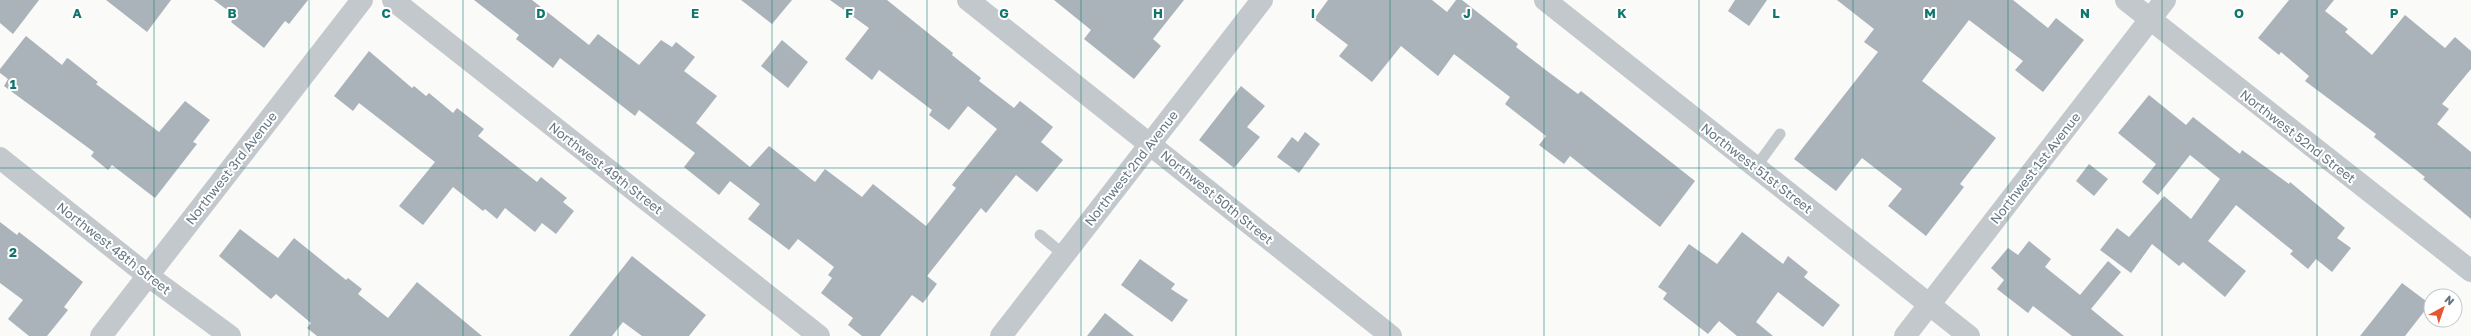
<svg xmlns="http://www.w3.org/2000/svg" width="2471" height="336" viewBox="0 0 2471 336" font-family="'Golos Text',sans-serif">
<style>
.building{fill:#aab3b9}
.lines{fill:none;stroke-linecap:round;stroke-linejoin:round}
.service{stroke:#c3c8cc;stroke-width:11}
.minor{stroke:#c3c8cc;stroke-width:22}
.tertiary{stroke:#c3c8cc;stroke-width:22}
.grid{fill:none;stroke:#0f766e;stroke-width:1;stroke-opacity:0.55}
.labels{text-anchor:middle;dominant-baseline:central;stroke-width:4;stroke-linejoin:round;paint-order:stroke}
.street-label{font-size:13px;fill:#657683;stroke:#fff}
.grid-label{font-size:13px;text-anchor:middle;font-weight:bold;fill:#0f766e;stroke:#fff;stroke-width:4;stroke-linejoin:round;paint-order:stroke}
</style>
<rect width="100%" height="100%" fill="#fafaf8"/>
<!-- building -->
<g class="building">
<polygon points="0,0 39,0 13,34 0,23"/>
<polygon points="106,0 171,0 147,32"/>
<polygon points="214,0 308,0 289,24 285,21 264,48 231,22 235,16"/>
<polygon points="474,0 532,0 589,45 598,34 639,65 661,40 672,47 676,42 695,57 684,71 717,96 696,123 750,167 769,146 815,182 825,169 862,197 873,184 926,226 956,188 952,185 997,129 968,106 949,130 929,115 932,110 879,70 872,80 845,59 869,28 830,0 887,0 953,53 952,55 981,78 979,81 1014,108 1020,101 1053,127 1041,142 1063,160 1037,192 1016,175 986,213 981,208 927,276 937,284 923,303 912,295 880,336 862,336 848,325 853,318 821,293 832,278 828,275 834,267 798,239 789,250 748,219 760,204 730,181 719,195 684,167 695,153 639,110 635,116 560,58 553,68 516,39 519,35"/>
<polygon points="741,0 792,0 772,24"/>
<polygon points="1054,0 1184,0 1153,39 1161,46 1134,79 1084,39 1091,30"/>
<polygon points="1328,0 1432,0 1447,12 1456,0 1462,0 1518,44 1516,47 1547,71 1578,94 1581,91 1695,181 1660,227 1570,156 1564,164 1539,145 1546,136 1505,104 1510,97 1454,54 1438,76 1401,46 1372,82 1339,56 1348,45 1314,19"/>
<polygon points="1735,0 1767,0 1749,26 1728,11"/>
<polygon points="1837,0 2013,0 2048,28 2056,18 2084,40 2043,92 2015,70 2023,61 1969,20 1922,81 1996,138 1960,184 1964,187 1926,236 1888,206 1902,189 1862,158 1836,191 1794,159 1878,52 1864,42 1874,29"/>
<polygon points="2289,0 2334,0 2325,11 2348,29 2345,32 2372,55 2405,15 2445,48 2455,37 2471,51 2471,69 2442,104 2449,109 2437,124 2471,152 2471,219 2423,179 2425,177 2374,137 2376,134 2305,81 2309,76 2281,52 2279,55 2258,38"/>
<polygon points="26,36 62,65 67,58 69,59 98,82 96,84 159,132 185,101 210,120 193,142 197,144 155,198 112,165 108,170 91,156 94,152 4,86 8,79 0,73 0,69"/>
<polygon points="782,40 808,62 788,88 761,66"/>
<polygon points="369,51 412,88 414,86 426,96 429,93 453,113 457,108 484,129 478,136 537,182 541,177 567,198 563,202 574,211 556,234 542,223 535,232 505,208 497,219 485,209 483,211 453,187 423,225 399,206 435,162 359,103 353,111 334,96"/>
<polygon points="1241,86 1265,106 1247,127 1260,137 1234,168 1199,140"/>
<polygon points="2149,95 2186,125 2193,117 2240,154 2242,150 2289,184 2290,182 2345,228 2337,238 2351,248 2332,272 2316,259 2308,269 2290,254 2293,251 2236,205 2208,241 2246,271 2225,297 2183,262 2179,266 2152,244 2131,273 2100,250 2117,228 2129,237 2164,196 2191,219 2220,179 2190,155 2158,195 2142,182 2156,164 2118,133"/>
<polygon points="1305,132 1320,144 1299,173 1277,157 1292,137 1298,142"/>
<polygon points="2089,164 2108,179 2094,196 2076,181"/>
<polygon points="0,222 17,235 19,232 83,282 64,307 68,310 47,336 29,336 8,319 23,300 0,283"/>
<polygon points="240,229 278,258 294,238 346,280 348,278 362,289 358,294 388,318 417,282 482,336 317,336 307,328 311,323 276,294 271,299 219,256"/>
<polygon points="1742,232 1783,264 1788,256 1808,272 1804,277 1840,305 1823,327 1778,292 1756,322 1773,336 1737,336 1719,321 1708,334 1663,299 1667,293 1658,287 1689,244 1717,264"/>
<polygon points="2029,241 2051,259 2045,267 2080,295 2108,261 2121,272 2091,309 2124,336 2072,336 2033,306 2028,313 1997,289 2004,280 1991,268 2008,248 2018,255"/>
<polygon points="632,256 706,315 689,336 642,336 623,322 612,336 569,336"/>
<polygon points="1140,259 1175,284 1171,289 1188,300 1172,322 1121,285"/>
<polygon points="2402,283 2430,304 2405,336 2360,336"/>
<polygon points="1105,313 1134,336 1087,336"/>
</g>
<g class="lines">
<!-- service -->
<g class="service">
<polyline points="1756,167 1780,134"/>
<polyline points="1040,235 1064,255"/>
</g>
<!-- minor -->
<g class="minor">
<polyline points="393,0 819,336"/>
<polyline points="968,0 1391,336"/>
<polyline points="1545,0 1969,336"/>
<polyline points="2126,0 2471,271"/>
<polyline points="0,158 147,275 230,336"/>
<polyline points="1905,336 2165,0"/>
</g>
<!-- tertiary -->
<g class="tertiary">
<polyline points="101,336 362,0"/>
<polyline points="1001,336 1262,0"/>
</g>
</g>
<!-- grid -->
<path class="grid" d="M154,0V336M309,0V336M463,0V336M618,0V336M772,0V336M927,0V336M1081,0V336M1236,0V336M1390,0V336M1544,0V336M1699,0V336M1853,0V336M2008,0V336M2162,0V336M2317,0V336M0,168H2471"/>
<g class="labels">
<!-- street labels -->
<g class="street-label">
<text transform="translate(2298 136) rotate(38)">Northwest 52nd Street</text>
<text transform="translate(231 168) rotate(-52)">Northwest 3rd Avenue</text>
<text transform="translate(606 168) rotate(38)">Northwest 49th Street</text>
<text transform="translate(1131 168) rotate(-52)">Northwest 2nd Avenue</text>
<text transform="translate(1757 168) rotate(38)">Northwest 51st Street</text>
<text transform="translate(2035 168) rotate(-52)">Northwest 1st Avenue</text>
<text transform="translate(1217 197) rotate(39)">Northwest 50th Street</text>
<text transform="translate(114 248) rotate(38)">Northwest 48th Street</text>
</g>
</g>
<g class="grid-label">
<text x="77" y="18">A</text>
<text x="232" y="18">B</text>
<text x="386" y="18">C</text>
<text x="541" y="18">D</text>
<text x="695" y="18">E</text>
<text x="849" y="18">F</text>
<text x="1004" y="18">G</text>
<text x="1158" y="18">H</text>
<text x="1313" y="18">I</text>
<text x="1467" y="18">J</text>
<text x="1622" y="18">K</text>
<text x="1776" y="18">L</text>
<text x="1930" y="18">M</text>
<text x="2085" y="18">N</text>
<text x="2239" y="18">O</text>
<text x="2394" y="18">P</text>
<text x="13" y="89">1</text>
<text x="13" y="257">2</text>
</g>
<!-- north arrow -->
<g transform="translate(2443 308) rotate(40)"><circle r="19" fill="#ffffff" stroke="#c1c8cd"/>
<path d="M0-3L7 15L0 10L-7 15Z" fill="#e4572e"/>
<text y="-6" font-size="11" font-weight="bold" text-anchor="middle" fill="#657683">N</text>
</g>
</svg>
